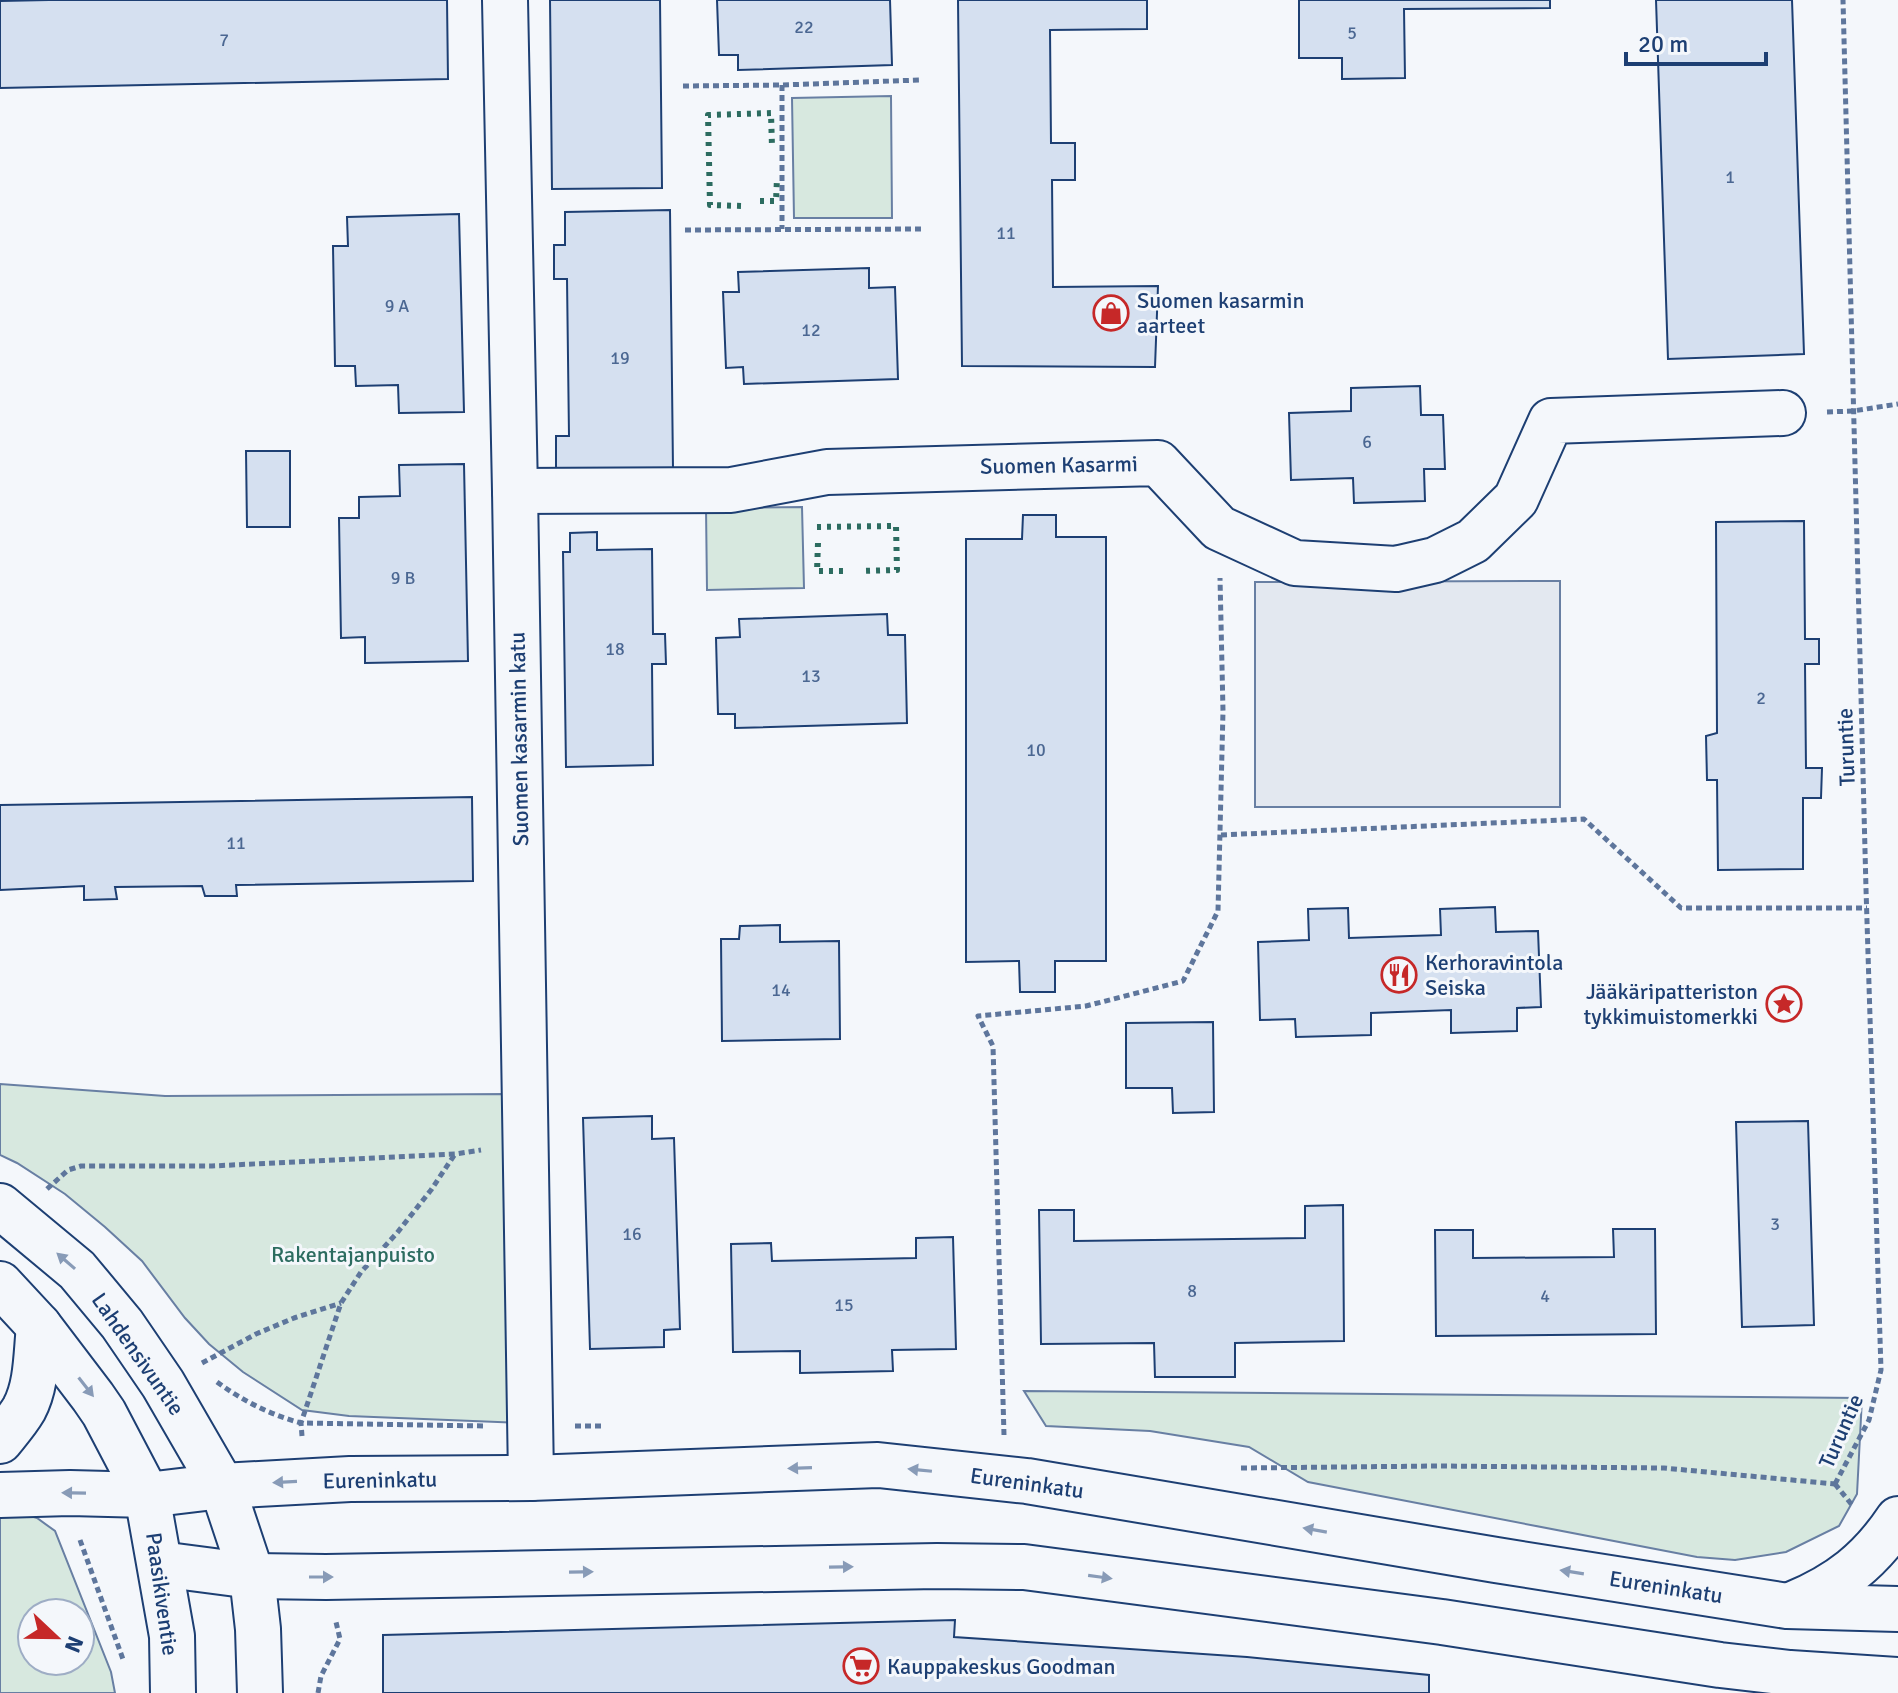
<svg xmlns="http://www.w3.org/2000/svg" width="1898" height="1693" viewBox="0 0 1898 1693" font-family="Signika,sans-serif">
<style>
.green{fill:#d7e8df;stroke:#687fa3;stroke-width:2;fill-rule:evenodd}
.parking{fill:#e3e8f0;stroke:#687fa3;stroke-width:2}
.building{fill:#d5e0f0;stroke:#1d3f73;stroke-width:2}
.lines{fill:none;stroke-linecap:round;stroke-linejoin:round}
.minor-casing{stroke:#1d3f73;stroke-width:48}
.major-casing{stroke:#1d3f73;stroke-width:48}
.highway-casing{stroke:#1d3f73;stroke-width:48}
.path{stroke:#5e769c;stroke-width:5;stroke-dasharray:6 4;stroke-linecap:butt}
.minor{stroke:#f4f7fb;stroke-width:44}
.major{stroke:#f4f7fb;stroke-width:44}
.highway{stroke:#f4f7fb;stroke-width:44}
.hedge{stroke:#2c6c60;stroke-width:6;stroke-dasharray:4 6;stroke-linecap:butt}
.oneway{fill:#889bb7}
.labels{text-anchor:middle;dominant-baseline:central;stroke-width:6;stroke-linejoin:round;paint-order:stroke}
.number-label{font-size:18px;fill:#4b6792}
.poi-label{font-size:22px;fill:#1d3f73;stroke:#f4f7fb;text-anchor:start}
.street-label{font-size:22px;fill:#1d3f73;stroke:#f4f7fb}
.park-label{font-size:22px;fill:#2c6c60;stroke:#f4f7fb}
</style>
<rect width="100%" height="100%" fill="#f4f7fb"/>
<!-- green -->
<g class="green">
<polygon points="891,96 892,218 794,218 792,98"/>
<polygon points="802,507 804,588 707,590 706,508"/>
<polygon points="0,1084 165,1096 506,1094 520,1423 349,1416 302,1410 243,1372 209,1344 185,1318 142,1261 105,1227 65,1194 17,1163 0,1155"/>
<polygon points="1024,1391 1862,1398 1857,1494 1839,1526 1786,1552 1735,1560 1697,1557 1308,1482 1249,1447 1150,1431 1046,1426"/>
<path d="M14,1511L37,1518L55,1531L111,1672L115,1693H0V1513ZM32,1613H80V1661H32Z"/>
</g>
<!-- parking -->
<polygon class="parking" points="1560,581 1560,807 1255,807 1255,582"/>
<!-- building -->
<g class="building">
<polygon points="49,0 447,0 448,79 0,88 0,1"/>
<polygon points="550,0 660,0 662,188 552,189"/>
<polygon points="717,0 890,0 892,65 738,70 738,55 719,55"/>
<polygon points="958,0 1147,0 1147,29 1050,30 1051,143 1075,143 1075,180 1052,180 1053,287 1158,286 1155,367 962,366"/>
<polygon points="1299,0 1550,0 1550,8 1404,9 1405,78 1342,79 1342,58 1299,58"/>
<polygon points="1656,0 1792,0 1804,354 1668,359"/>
<polygon points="670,210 673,469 556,471 556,436 569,436 567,279 554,279 554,245 565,245 565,212"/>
<polygon points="459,214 464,412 399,413 398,385 356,386 355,366 335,366 333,246 348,246 347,217"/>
<polygon points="869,268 869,288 895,287 898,379 744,384 743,367 726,368 723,292 739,292 738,272"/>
<polygon points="1420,386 1421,415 1443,415 1445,469 1424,469 1425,501 1354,503 1353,478 1291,480 1289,413 1351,411 1351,388"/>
<polygon points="246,451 290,451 290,527 247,527"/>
<polygon points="464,464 468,661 365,663 365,637 341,638 339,518 359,518 359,497 400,496 399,465"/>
<polygon points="1023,515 1056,515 1056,537 1106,537 1106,961 1055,961 1055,992 1020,992 1019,961 966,962 966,539 1022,539"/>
<polygon points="1804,521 1805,639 1819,639 1819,664 1805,664 1806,768 1822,768 1821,798 1803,798 1803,869 1718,870 1717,780 1707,780 1706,736 1717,733 1716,522"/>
<polygon points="597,532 597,550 652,549 653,634 665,634 666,664 652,664 653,765 566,767 563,552 570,552 570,533"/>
<polygon points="887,614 888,635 905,635 907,723 735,728 735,714 718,714 716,638 740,637 739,619"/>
<polygon points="472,797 473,881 236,885 237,896 205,896 202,886 115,887 117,899 84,900 84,886 0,890 0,805"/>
<polygon points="1495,907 1496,932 1538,931 1541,1007 1517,1008 1517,1031 1451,1033 1451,1010 1371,1013 1371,1035 1296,1037 1295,1019 1260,1020 1258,942 1309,940 1308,909 1348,908 1349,938 1441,935 1440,909"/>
<polygon points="780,925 780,942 839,941 840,1039 722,1041 721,939 739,939 740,926"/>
<polygon points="1213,1022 1214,1112 1173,1113 1172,1088 1126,1088 1126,1023"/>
<polygon points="652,1116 652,1139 674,1138 680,1329 664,1330 664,1347 590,1349 583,1118"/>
<polygon points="1808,1121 1814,1325 1742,1327 1736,1122"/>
<polygon points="1343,1205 1344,1341 1235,1343 1235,1377 1155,1377 1154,1343 1041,1344 1039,1210 1074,1210 1074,1241 1305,1238 1305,1206"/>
<polygon points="1613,1229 1655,1229 1656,1334 1436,1336 1435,1230 1473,1230 1473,1258 1614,1257"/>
<polygon points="953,1237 956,1349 892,1350 893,1371 800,1373 800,1351 733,1352 731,1244 771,1243 772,1261 916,1258 916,1238"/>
<polygon points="955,1620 954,1637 1247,1657 1429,1675 1429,1693 383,1693 383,1635"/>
</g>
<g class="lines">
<defs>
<g id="minor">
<polyline points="505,0 515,491 531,1478"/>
<polyline points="515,491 731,490 827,472 1158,463 1219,528 1295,563 1396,569 1435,560 1473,541 1516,499 1551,421 1783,413"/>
</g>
<g id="major">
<polyline points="0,1206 77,1270 122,1324 163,1384 222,1486 252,1576 258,1629 260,1693"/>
<polyline points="0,1284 39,1326 93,1397 104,1413 147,1495 172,1636 173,1693"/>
<polyline points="147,1495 222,1486 350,1479 531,1478 878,1465 1027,1481 1496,1560 1787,1606 1898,1609"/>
<polyline points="160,1564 252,1576 326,1577 937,1566 1024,1567 1442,1622 1720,1665 1790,1673 1898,1680"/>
<path d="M1793,1604C1839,1585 1870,1561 1898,1519"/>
</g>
<g id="highway">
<path d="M0,1441C8,1431 17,1421 24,1409C37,1385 36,1354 39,1326"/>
<polyline points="0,1495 70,1493 147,1495"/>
</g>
</defs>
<!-- minor casing -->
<use href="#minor" class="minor-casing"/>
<!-- major casing -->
<use href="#major" class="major-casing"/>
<!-- highway casing -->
<use href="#highway" class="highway-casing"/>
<!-- path -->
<g class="path">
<polyline points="782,85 782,229"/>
<polyline points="683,86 782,85 920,80"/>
<polyline points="685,230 922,229"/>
<polyline points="1827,412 1853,411 1898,404"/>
<polyline points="1221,835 1584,819 1681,908 1867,908"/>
<polyline points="47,1189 68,1170 81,1166 212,1166 455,1154 481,1150"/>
<polyline points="202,1363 256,1334 294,1318 341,1303"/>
<path d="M217,1382C243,1401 271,1415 301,1423L485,1426"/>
<polyline points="575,1426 601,1426"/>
<polyline points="1004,1435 993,1046 978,1016 1086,1006 1183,981 1218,911 1223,711 1220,578"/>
<polyline points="302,1436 301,1423 341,1303 361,1272 397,1233 431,1190 455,1154"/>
<polyline points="1241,1468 1438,1466 1664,1468 1835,1484"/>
<polyline points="1835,1484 1869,1420 1881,1370 1866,889 1843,0"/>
<polyline points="1835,1484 1852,1505"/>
<polyline points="80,1540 124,1662"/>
<polyline points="318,1693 321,1676 340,1639 336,1622"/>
</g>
<!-- minor -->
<use href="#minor" class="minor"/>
<!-- major -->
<use href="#major" class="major"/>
<!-- highway -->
<use href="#highway" class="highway"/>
<!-- hedge -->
<g class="hedge">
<polyline points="760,201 776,201 777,178"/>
<polyline points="741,206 710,205 708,115 771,113 772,147"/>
<polyline points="817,527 896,526 897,570 861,571"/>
<polyline points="818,543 817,571 846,571"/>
</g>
</g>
<!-- one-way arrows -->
<defs><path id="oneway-solid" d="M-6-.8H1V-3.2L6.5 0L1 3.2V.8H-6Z" transform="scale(2)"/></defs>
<g class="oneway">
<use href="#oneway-solid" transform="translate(66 1261) rotate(-139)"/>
<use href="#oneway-solid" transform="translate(86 1387) rotate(52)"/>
<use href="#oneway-solid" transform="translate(800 1468) rotate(178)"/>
<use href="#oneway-solid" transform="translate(920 1470) rotate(-174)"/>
<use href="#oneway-solid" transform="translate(285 1482) rotate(177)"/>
<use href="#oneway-solid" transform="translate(74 1493) rotate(-179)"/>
<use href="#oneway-solid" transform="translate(1315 1530) rotate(-170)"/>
<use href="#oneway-solid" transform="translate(841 1567) rotate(-1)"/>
<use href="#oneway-solid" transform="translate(581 1572) rotate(-1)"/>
<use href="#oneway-solid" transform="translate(1572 1572) rotate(-171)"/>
<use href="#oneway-solid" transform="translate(321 1577)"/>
<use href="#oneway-solid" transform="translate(1100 1577) rotate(8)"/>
</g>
<!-- icons -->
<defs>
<symbol id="shop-ring" viewBox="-11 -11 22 22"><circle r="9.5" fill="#f4f7fb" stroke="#c62828" stroke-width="1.5"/><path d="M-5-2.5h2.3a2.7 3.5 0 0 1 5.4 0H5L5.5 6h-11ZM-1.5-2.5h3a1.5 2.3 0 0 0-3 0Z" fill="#c62828"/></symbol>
<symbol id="restaurant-ring" viewBox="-11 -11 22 22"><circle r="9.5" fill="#f4f7fb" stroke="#c62828" stroke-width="1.5"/><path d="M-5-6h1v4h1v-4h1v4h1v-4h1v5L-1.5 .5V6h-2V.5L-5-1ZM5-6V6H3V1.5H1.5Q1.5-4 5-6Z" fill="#c62828"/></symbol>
<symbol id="sight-ring" viewBox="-11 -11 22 22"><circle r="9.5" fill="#f4f7fb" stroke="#c62828" stroke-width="1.5"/><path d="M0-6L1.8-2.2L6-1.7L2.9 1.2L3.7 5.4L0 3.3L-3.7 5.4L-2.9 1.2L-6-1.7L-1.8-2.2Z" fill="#c62828"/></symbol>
<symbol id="supermarket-ring" viewBox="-11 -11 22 22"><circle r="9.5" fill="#f4f7fb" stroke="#c62828" stroke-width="1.5"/><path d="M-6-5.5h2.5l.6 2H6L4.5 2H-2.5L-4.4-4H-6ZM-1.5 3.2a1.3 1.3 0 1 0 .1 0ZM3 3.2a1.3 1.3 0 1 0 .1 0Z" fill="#c62828"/></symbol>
</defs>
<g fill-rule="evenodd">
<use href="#shop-ring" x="1091" y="293" width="40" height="40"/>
<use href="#restaurant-ring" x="1379" y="955" width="40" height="40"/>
<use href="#sight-ring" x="1764" y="984" width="40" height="40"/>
<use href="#supermarket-ring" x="841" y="1646" width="40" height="40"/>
</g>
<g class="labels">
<!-- number labels -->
<g class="number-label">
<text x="804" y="27">22</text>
<text x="1352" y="33">5</text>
<text x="224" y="40">7</text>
<text x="1730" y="177">1</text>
<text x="1006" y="233">11</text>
<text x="397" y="306">9 A</text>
<text x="811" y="330">12</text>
<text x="620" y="358">19</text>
<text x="1367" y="442">6</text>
<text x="403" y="578">9 B</text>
<text x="615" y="649">18</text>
<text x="811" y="676">13</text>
<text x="1761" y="698">2</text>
<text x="1036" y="750">10</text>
<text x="236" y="843">11</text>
<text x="781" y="990">14</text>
<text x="1775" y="1224">3</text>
<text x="632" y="1234">16</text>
<text x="1192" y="1291">8</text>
<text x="1545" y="1296">4</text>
<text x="844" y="1305">15</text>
</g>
<!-- poi labels -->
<g class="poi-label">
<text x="1137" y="300">Suomen kasarmin<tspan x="1137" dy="25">aarteet</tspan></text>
<text x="1425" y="962">Kerhoravintola<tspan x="1425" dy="25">Seiska</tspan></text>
<text x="1758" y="991" text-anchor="end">Jääkäripatteriston<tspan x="1758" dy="25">tykkimuistomerkki</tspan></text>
<text x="887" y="1666">Kauppakeskus Goodman</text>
</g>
<!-- street labels -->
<g class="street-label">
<text transform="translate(1059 465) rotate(-1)">Suomen Kasarmi</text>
<text transform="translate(519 739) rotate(-91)">Suomen kasarmin katu</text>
<text transform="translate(1846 747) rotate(-92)">Turuntie</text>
<text transform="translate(138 1354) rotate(55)">Lahdensivuntie</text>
<text transform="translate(1841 1431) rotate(-66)">Turuntie</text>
<text transform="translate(380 1480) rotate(-1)">Eureninkatu</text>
<text transform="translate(1027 1483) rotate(8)">Eureninkatu</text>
<text transform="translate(1666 1587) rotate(9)">Eureninkatu</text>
<text transform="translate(162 1594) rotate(82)">Paasikiventie</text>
</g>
<!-- park labels -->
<g class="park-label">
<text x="353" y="1254">Rakentajanpuisto</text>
</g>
</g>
<!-- north arrow -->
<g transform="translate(56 1637) rotate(112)"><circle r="38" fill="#f4f7fb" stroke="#9eadc5" stroke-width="2"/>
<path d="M0-6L14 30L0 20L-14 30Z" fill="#c62828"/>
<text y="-12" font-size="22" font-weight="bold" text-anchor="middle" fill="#1d3f73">N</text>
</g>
<!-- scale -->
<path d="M1626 52v12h140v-12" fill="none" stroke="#1d3f73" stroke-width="4"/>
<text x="1638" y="52" font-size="24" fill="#1d3f73" stroke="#f4f7fb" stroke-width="6" paint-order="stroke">20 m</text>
</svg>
